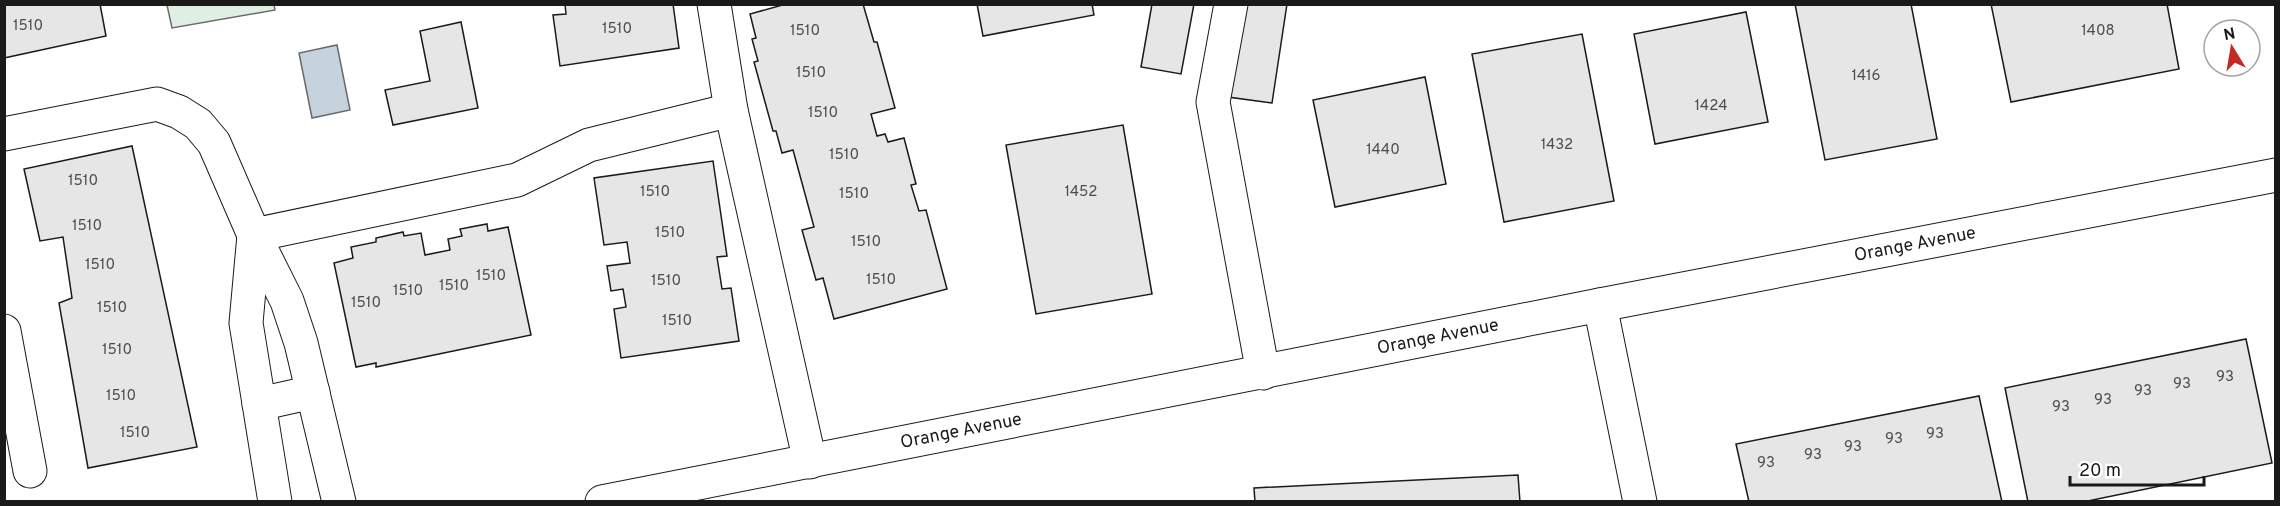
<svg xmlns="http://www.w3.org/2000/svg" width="2280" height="506" viewBox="0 0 2280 506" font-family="Overpass,sans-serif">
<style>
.green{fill:#e0efe3;stroke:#6a6a6a;stroke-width:1.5}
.water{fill:#c6d2dc;stroke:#6a6a6a;stroke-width:1.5}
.building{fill:#e6e6e6;stroke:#1a1a1a;stroke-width:1.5}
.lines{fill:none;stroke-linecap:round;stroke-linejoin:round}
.minor-casing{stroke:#1a1a1a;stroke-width:35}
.minor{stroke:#fff;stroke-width:33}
.labels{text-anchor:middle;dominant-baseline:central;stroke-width:4.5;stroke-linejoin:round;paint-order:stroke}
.number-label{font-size:15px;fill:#4d4d4d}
.street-label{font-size:18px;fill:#1a1a1a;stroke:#fff}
</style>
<rect width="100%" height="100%" fill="#fff"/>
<!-- green -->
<polygon class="green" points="274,5 275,10 172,28 167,5"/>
<!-- water -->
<polygon class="water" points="337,45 350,110 312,118 299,53"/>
<!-- building -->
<g class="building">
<polygon points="4,4 100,4 106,36 4,58"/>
<polygon points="565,4 673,4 679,48 560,66 553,15 566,14"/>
<polygon points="786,4 863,4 874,42 877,42 895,108 871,114 877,136 885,134 888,142 904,138 916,184 911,185 919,211 926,210 947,289 834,319 823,278 816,280 802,230 814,227 793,150 782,153 776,131 773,131 754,62 758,61 752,39 756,38 750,14"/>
<polygon points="977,4 1092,4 1094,15 983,36"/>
<polygon points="1152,4 1194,4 1181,74 1141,67"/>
<polygon points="1242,4 1287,4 1272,103 1228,97"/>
<polygon points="1795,4 1911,4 1937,139 1825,160"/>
<polygon points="1991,4 2167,4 2179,69 2011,102"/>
<polygon points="1746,12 1768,122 1655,144 1634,34"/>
<polygon points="461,22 478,108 393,125 385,90 430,81 420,31"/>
<polygon points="1582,34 1614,201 1504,222 1472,54"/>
<polygon points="1425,77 1446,184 1335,207 1313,100"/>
<polygon points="1123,125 1152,294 1036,314 1006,145"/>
<polygon points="132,146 197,447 88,468 59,303 72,298 63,237 40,241 24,169"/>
<polygon points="713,161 727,256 717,257 722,289 731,288 739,341 621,358 614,309 626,307 623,289 611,291 607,266 630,263 627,242 604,245 594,178"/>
<polygon points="487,224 488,231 508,227 531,335 376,367 376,363 356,367 334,263 353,258 351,247 376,242 376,238 403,232 404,236 421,233 425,255 450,250 448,239 462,236 460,229"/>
<polygon points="2246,339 2272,463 2083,502 2028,502 2005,388"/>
<polygon points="1979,396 2002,502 1749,502 1736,444"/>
<polygon points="1518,475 1520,502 1255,502 1254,488"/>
</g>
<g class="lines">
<defs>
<g id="minor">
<polyline points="714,4 731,110 810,462"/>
<polyline points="1231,4 1213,102 1263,373"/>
<polyline points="4,134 157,104 179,112 198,124 214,143 254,235 287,301 301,343 339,502"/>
<polyline points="254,235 517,180 589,145 731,110"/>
<polyline points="254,235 246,323 275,502"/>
<polyline points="1600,305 1640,502"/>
<polyline points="4,331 30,471"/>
<polyline points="259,404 313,392"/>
<path id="s1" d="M602,502L1600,305L2276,175"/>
</g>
</defs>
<!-- minor casing -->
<use href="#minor" class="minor-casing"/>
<!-- minor -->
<use href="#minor" class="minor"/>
</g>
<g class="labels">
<!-- number labels -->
<g class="number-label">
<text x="28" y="26">1510</text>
<text x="617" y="29">1510</text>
<text x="805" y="31">1510</text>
<text x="2098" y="31">1408</text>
<text x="811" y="73">1510</text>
<text x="1866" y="76">1416</text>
<text x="1711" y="106">1424</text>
<text x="823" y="113">1510</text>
<text x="1557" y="145">1432</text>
<text x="1383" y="150">1440</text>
<text x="844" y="155">1510</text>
<text x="83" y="181">1510</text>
<text x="655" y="192">1510</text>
<text x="1081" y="192">1452</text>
<text x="854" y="194">1510</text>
<text x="87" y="226">1510</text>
<text x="670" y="233">1510</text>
<text x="866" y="242">1510</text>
<text x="100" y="265">1510</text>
<text x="491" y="276">1510</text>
<text x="881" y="280">1510</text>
<text x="666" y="281">1510</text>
<text x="454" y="286">1510</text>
<text x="408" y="291">1510</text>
<text x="366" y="303">1510</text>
<text x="112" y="308">1510</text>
<text x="677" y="321">1510</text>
<text x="117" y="350">1510</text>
<text x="2225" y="377">93</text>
<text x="2182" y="384">93</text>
<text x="2143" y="391">93</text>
<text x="121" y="396">1510</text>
<text x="2103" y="400">93</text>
<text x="2061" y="407">93</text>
<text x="135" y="433">1510</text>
<text x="1935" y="434">93</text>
<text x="1894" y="439">93</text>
<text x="1853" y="447">93</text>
<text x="1813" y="455">93</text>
<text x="1766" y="463">93</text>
</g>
<!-- street labels -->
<g class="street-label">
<text stroke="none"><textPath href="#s1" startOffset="1338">Orange Avenue</textPath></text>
<text stroke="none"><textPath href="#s1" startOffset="852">Orange Avenue</textPath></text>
<text stroke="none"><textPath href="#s1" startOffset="366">Orange Avenue</textPath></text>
</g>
</g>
<!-- border -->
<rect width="2280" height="506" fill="none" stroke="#1a1a1a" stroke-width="12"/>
<!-- north arrow -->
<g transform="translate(2232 48) rotate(349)"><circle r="28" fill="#ffffff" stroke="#a3a3a3" stroke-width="1.5"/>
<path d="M0-4.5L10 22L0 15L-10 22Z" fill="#c62828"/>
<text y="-9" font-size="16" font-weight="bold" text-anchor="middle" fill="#1a1a1a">N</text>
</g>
<!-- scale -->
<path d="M2070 476v9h134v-9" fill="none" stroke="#1a1a1a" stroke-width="3"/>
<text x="2079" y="476" font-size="18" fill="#1a1a1a" stroke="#ffffff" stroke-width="4.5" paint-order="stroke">20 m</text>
</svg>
